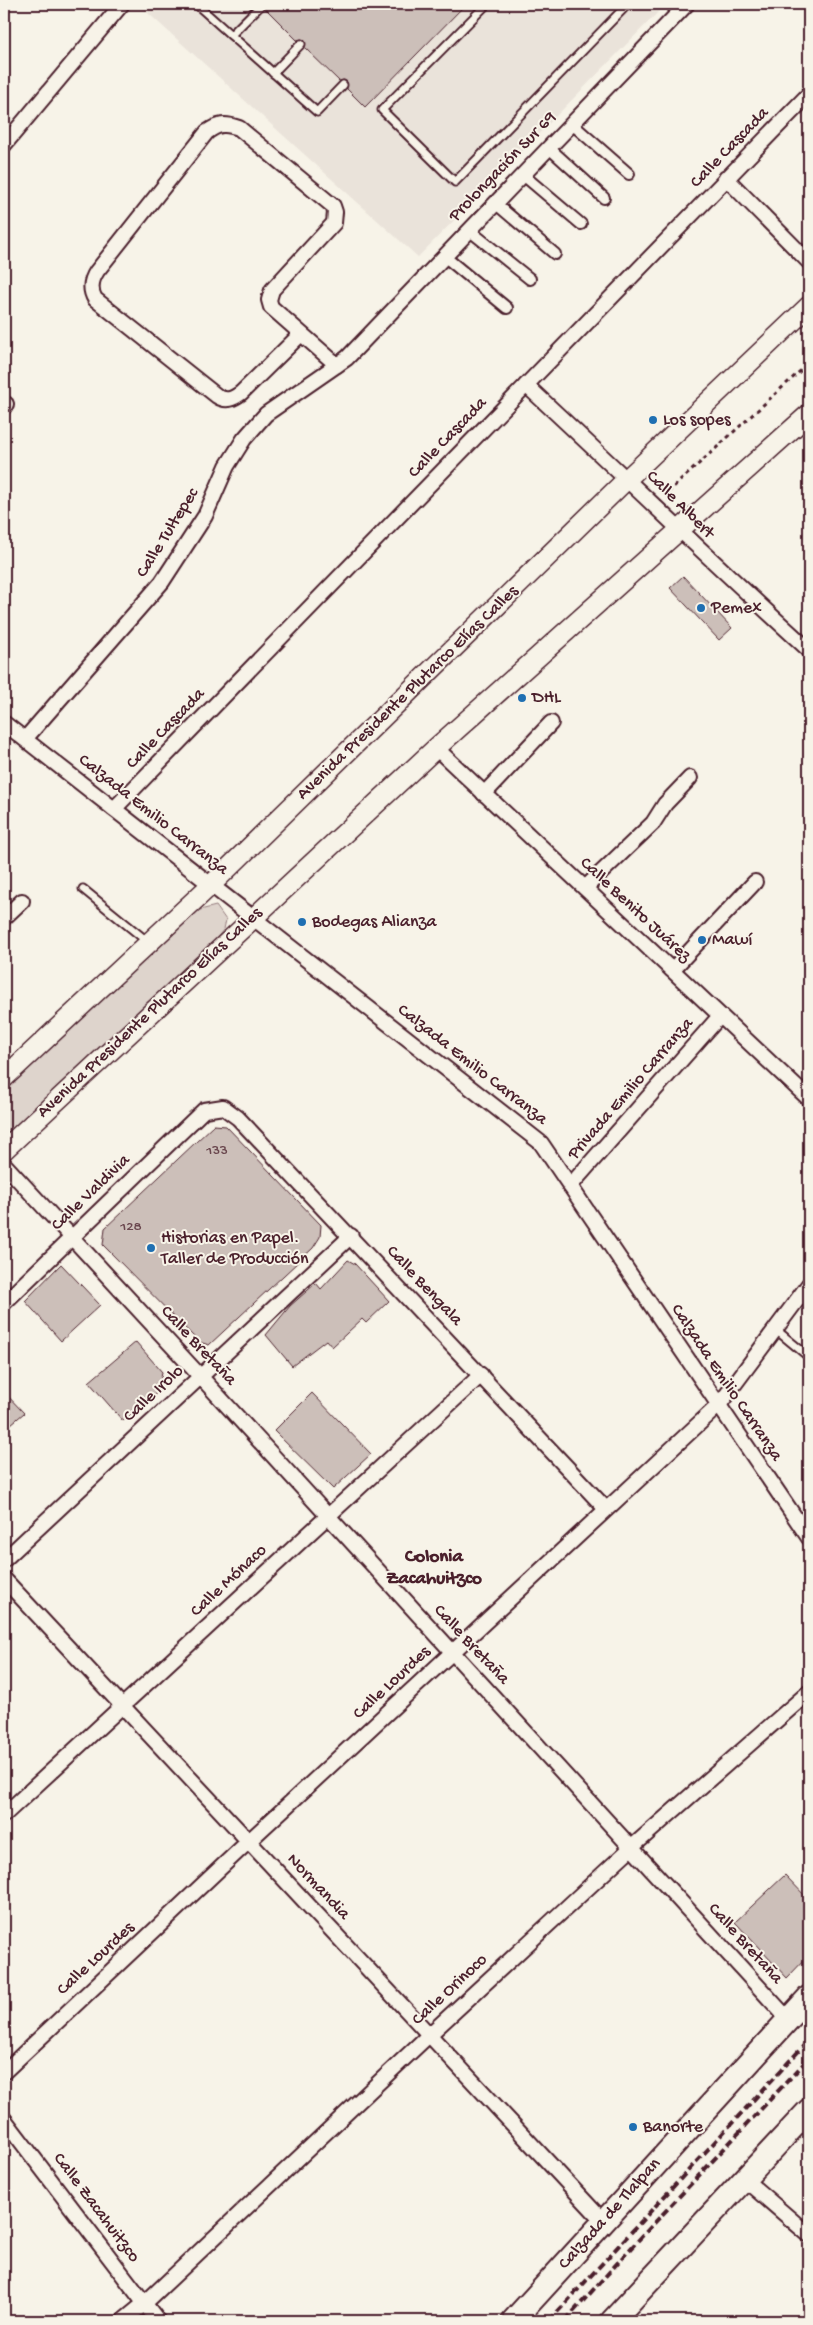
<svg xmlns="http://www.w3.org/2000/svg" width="813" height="2325" viewBox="0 0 813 2325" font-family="'Gochi Hand',sans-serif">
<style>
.built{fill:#eae3da}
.green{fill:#ded4cc;stroke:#947a7c}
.building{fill:#ccbfb9;stroke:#4a1f2b}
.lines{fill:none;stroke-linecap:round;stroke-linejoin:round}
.service-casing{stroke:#4a1f2b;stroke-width:11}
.pedestrian-casing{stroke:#4a1f2b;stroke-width:14}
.minor-casing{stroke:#4a1f2b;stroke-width:18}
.secondary-casing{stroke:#4a1f2b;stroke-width:22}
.trunk-casing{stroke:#4a1f2b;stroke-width:26}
.path{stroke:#4a1f2b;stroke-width:3;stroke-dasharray:4 4;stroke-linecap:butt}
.service{stroke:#f7f3e8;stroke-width:7}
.pedestrian{stroke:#f7f3e8;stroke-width:10}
.minor{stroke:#f7f3e8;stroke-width:14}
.secondary{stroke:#f7f3e8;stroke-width:19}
.trunk{stroke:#f7f3e8;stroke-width:22}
.rail{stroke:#4a1f2b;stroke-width:4;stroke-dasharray:8 4;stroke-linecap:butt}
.poi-dot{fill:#1f6fb2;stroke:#f7f3e8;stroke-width:2}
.labels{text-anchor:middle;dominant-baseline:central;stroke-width:4;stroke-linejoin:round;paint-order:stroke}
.number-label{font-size:15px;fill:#6a474e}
.street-label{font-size:18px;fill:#4a1f2b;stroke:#f7f3e8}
.poi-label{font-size:18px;fill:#4a1f2b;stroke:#f7f3e8;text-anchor:start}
.neighbourhood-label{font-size:19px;font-weight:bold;fill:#4a1f2b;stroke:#f7f3e8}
</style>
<rect width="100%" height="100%" fill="#f7f3e8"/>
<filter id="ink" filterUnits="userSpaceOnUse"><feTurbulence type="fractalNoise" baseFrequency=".02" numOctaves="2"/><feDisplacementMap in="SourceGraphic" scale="10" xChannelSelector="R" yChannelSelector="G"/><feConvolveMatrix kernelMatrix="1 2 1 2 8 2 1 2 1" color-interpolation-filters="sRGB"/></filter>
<g filter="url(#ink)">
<!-- built -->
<polygon class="built" points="138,4 666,4 418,257"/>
<!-- green -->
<polygon class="green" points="216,906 226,920 224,929 211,945 17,1126 4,1131 4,1089 12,1081 196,911"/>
<!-- building -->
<g class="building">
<polygon points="266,4 466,4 365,107 347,89 347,82 344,80 339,81 305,48 305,41 302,39 297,40 265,8"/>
<polygon points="683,576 732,628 719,640 670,588"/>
<polygon points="214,1125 226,1126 321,1225 320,1237 313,1248 209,1345 199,1342 103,1245 105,1228"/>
<polygon points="348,1260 355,1264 389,1301 366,1323 362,1319 332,1347 326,1340 292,1366 266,1335 290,1306 316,1283 321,1289"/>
<polygon points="61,1264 100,1305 61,1341 25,1301"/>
<polygon points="136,1342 162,1372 159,1391 123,1421 89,1382"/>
<polygon points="4,1392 24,1413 4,1430"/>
<polygon points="312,1393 371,1454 333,1489 274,1431"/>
<polygon points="785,1875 809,1900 809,1955 787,1978 735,1922"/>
</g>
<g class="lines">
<defs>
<g id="service">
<polyline points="196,4 317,112 343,85"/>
<polyline points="487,4 382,110 455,182 628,4"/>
<polyline points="231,35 261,5"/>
<polyline points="273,73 301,44"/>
<polyline points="83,889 148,942"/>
<polyline points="775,1329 809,1357"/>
</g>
<g id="pedestrian">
<polyline points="571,123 629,174"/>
<polyline points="548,147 604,198"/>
<polyline points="522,174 581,224"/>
<polyline points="495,203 555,254"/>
<polyline points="469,230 530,279"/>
<polyline points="444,256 507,308"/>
</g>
<g id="minor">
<polyline points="4,145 122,4"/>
<polyline points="726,178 809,262"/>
<path d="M301,334L241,393C233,399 226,402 217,396L95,299C89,289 91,280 97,271L207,132C218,124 225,123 239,128L333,206L335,212L334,223L272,290L269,300L271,307L337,365"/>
<path d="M526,385C621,473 713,563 809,650"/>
<polyline points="4,407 6,404"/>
<polyline points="4,723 541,1143 809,1538"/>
<polyline points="25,739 162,582 205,516 227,466 244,439 266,414 347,358 687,4"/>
<polyline points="436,748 809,1099"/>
<polyline points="484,794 551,723"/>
<polyline points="114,809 809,94"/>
<polyline points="585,888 653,823 665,804 690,778"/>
<polyline points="4,918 22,901"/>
<polyline points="672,970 755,882"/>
<polyline points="4,1164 200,1376 788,2019"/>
<polyline points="570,1186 720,1016"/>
<polyline points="4,1303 204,1110 223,1107 238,1118 606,1509"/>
<polyline points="4,1560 351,1236"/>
<polyline points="4,1579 604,2222"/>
<polyline points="4,1815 481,1375"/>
<polyline points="4,2072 249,1841 719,1405 809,1284"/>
<polyline points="4,2119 158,2321"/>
<polyline points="744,2179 809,2235"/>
<polyline points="123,2321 145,2303 429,2035 632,1847 809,1692"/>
</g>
<g id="secondary">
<polyline points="4,1078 212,884 627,479 809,306"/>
<polyline points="4,1150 436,748 809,414"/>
</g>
<g id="trunk">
<polyline points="513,2321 809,1997"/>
<polyline points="612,2321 809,2110"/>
</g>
</defs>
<!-- service casing -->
<use href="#service" class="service-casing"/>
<!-- pedestrian casing -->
<use href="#pedestrian" class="pedestrian-casing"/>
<!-- minor casing -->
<use href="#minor" class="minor-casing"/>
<!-- secondary casing -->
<use href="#secondary" class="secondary-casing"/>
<!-- trunk casing -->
<use href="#trunk" class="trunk-casing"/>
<!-- path -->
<polyline class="path" points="668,492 809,363"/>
<!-- service -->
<use href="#service" class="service"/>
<!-- pedestrian -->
<use href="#pedestrian" class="pedestrian"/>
<!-- minor -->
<use href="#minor" class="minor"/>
<!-- secondary -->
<use href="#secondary" class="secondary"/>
<!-- trunk -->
<use href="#trunk" class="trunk"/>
<!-- rail -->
<g class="rail">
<polyline points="549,2321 809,2040"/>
<polyline points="565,2321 631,2248 809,2058"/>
</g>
</g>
</g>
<!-- markers -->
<g class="poi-dot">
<circle cx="653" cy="420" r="5"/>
<circle cx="701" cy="608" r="5"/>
<circle cx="522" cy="698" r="5"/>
<circle cx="302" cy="922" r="5"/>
<circle cx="702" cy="940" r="5"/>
<circle cx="151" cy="1248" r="5"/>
<circle cx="633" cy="2127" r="5"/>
</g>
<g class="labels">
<!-- number labels -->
<g class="number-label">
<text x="217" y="1151">133</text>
<text x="131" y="1227">128</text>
</g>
<!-- street labels -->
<g class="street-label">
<text transform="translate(730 148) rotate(-46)">Calle Cascada</text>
<text transform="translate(503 167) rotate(-46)">Prolongación Sur 69</text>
<text transform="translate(448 438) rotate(-46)">Calle Cascada</text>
<text transform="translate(680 505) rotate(45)">Calle Albert</text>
<text transform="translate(168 533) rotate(-58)">Calle Tultepec</text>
<text transform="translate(408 693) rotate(-44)">Avenida Presidente Plutarco Elías Calles</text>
<text transform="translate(166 729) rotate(-46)">Calle Cascada</text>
<text transform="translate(153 815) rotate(38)">Calzada Emilio Carranza</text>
<text transform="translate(635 910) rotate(43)">Calle Benito Juárez</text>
<text transform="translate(150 1013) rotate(-43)">Avenida Presidente Plutarco Elías Calles</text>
<text transform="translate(472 1065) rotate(38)">Calzada Emilio Carranza</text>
<text transform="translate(631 1089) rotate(-49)">Privada Emilio Carranza</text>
<text transform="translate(91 1193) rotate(-44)">Calle Valdivia</text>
<text transform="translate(424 1286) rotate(47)">Calle Bengala</text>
<text transform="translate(198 1346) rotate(47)">Calle Bretaña</text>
<text transform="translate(726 1383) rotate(56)">Calzada Emilio Carranza</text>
<text transform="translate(154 1394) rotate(-43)">Calle Irolo</text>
<text transform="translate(229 1581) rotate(-43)">Calle Mónaco</text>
<text transform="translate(471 1645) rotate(47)">Calle Bretaña</text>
<text transform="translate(392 1683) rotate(-43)">Calle Lourdes</text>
<text transform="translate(318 1887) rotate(47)">Normandia</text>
<text transform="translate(745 1944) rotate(48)">Calle Bretaña</text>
<text transform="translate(96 1959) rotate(-43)">Calle Lourdes</text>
<text transform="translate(450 1990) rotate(-43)">Calle Orinoco</text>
<text transform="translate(96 2208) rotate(53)">Calle Zacahuitzco</text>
<text transform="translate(610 2214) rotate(-48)">Calzada de Tlalpan</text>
</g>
<!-- poi labels -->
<g class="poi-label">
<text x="663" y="420">Los sopes</text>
<text x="711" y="608">Pemex</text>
<text x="532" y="698">DHL</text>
<text x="312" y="922">Bodegas Alianza</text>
<text x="712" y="940">Mawí</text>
<text x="161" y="1238">Historias en Papel.<tspan x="161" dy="21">Taller de Producción</tspan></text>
<text x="643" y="2127">Banorte</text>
</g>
<!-- neighbourhood labels -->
<g class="neighbourhood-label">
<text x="434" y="1557">Colonia<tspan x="434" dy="22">Zacahuitzco</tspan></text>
</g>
</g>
<!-- margin -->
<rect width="813" height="2325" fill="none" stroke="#f7f3e8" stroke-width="20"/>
<rect x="10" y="10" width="793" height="2305" fill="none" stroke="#4a1f2b" stroke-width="2" filter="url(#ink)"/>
</svg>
